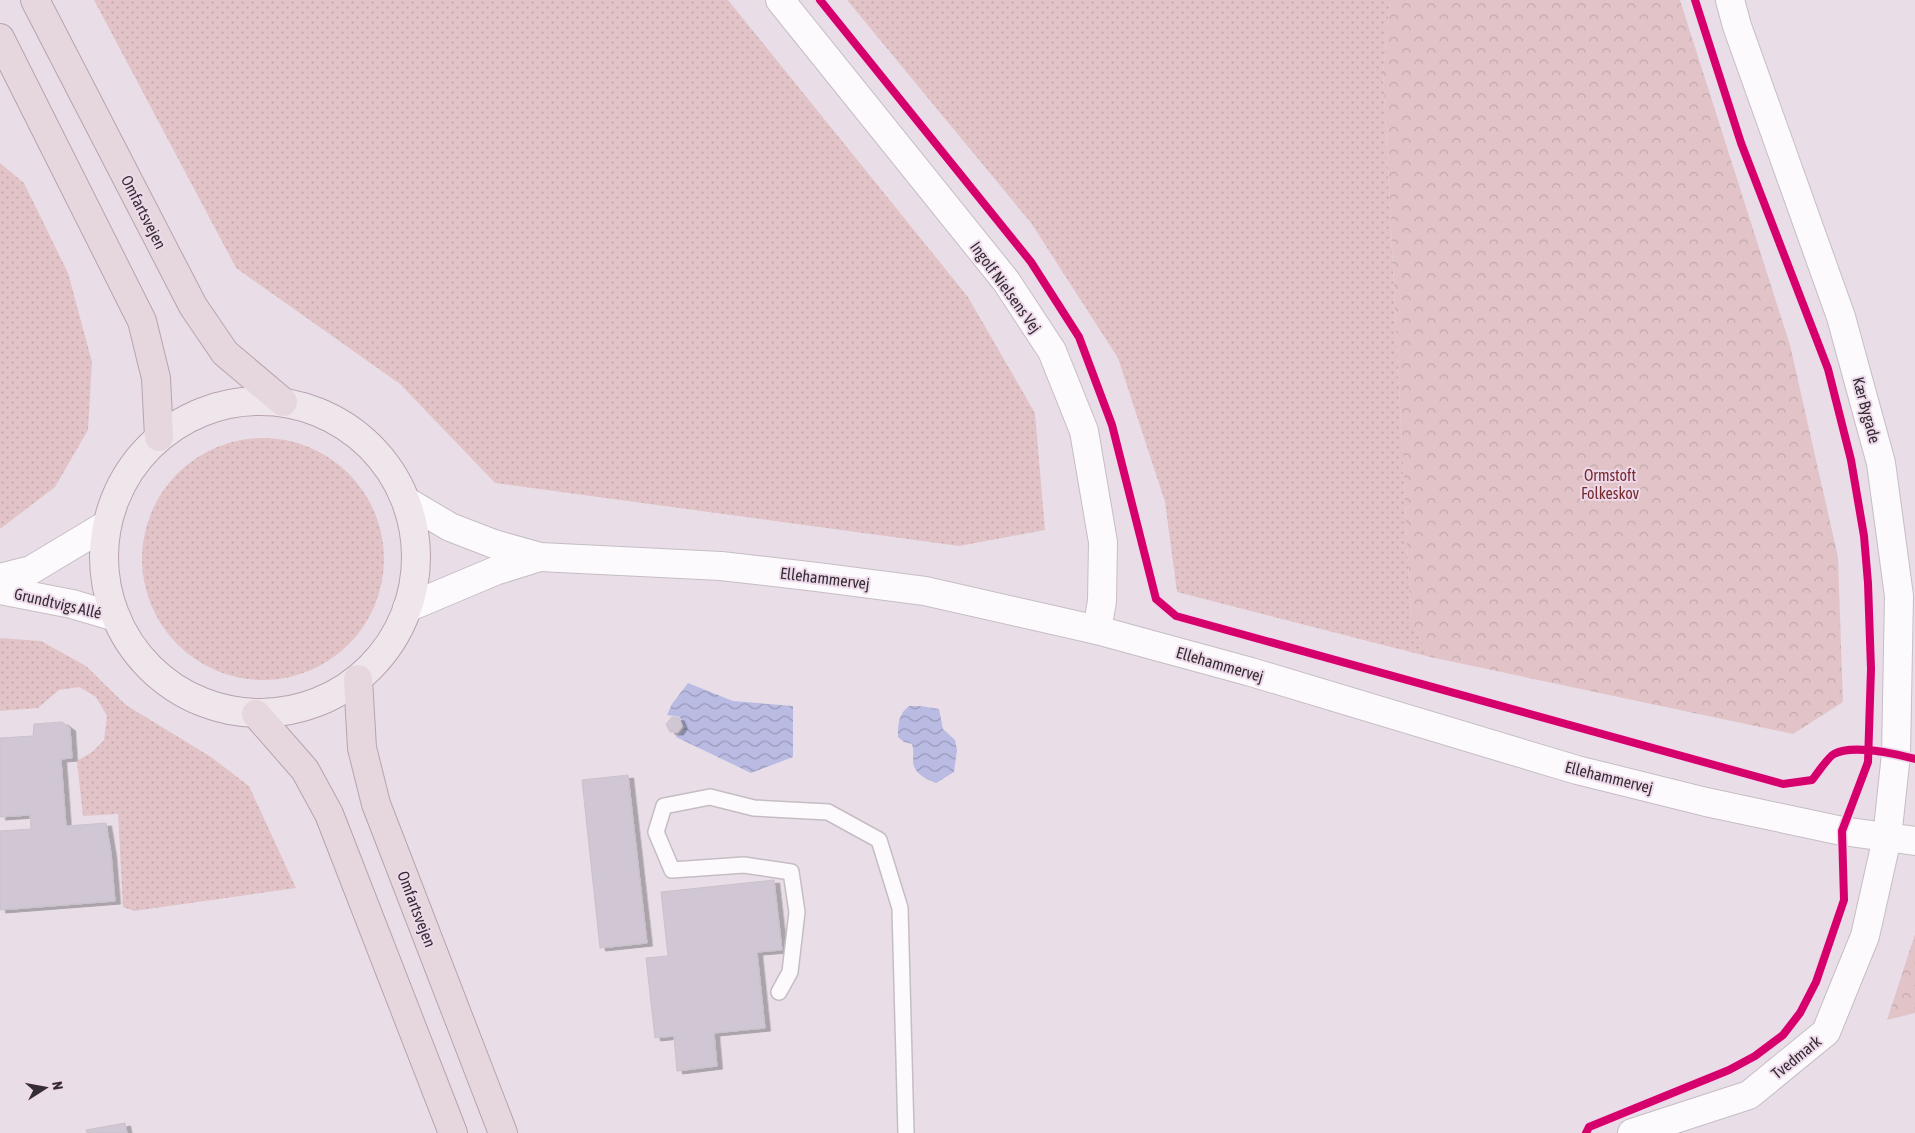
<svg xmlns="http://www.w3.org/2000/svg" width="1915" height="1133" viewBox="0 0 1915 1133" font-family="'Asap Condensed',sans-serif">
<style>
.grass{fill:url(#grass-dots)}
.forest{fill:url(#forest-crowns)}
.water{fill:url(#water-waves)}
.building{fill:#d0c6d4;stroke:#c9c2cb;filter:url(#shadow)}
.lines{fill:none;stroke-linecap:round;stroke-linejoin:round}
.lane-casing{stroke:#c5bdc4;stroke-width:18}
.street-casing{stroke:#c5bdc4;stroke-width:30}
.secondary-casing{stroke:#c5bdc4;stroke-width:30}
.primary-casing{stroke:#b7a3ae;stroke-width:30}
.highway-casing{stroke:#b7a3ae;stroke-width:30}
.lane{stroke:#fcfafc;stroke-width:15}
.street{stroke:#fcfafc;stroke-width:28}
.secondary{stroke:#fcfafc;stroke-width:28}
.primary{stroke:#efe6eb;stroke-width:28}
.highway{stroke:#e6d7de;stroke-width:28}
.cycleway-casing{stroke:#eed9eb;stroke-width:11}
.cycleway{stroke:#d6006c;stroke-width:8}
.labels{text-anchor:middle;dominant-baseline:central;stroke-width:4;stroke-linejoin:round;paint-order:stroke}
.street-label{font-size:16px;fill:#342d33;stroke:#eed9eb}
.park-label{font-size:16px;fill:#762b2d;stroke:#eed9eb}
</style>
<defs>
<pattern id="grass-dots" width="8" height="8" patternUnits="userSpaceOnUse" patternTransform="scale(1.25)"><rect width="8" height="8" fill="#e2c4c8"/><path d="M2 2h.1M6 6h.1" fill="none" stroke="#c2a9ac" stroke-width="1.8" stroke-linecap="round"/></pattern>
<pattern id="forest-crowns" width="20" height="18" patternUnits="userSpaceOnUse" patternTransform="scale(1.25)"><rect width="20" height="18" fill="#e2c4c8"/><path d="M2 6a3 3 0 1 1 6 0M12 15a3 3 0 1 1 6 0" fill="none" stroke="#c2a9ac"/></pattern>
<pattern id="water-waves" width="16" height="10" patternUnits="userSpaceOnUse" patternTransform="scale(1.25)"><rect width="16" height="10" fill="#babbe3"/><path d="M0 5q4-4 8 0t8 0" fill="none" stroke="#9898b9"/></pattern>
<filter id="shadow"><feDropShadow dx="5.5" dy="3" stdDeviation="0" flood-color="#0004"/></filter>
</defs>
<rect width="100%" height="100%" fill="#e9dee8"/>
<!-- grass -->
<g class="grass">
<polygon points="94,0 728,0 968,297 1035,413 1045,530 959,546 495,483 400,384 236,268"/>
<polygon points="847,0 1390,0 1383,72 1411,621 1430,657 1177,592 1165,502 1118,358 1031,223"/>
<polygon points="0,163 24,183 68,273 92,362 88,430 55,487 0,529"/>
<circle cx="263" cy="559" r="121"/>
<polygon points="0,638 41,641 86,666 126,705 211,757 249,786 296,888 134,911 123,907 118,814 83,816 77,761 92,752 104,740 107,716 96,697 79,687 59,690 38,708 0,711"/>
</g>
<!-- forest -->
<g class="forest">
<polygon points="1390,0 1680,0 1790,345 1838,557 1843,702 1793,734 1430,657 1411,621 1383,72"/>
<polygon points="1915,934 1915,1013 1887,1020"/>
</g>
<!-- water -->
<g class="water">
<polygon points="688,683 733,701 793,706 793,757 751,773 676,737 684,728 680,717 667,715 672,704"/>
<path d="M909,706H920L939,709L943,729L955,740L957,750L954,772L936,783C926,779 913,773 913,761C913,755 914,750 912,744L904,742L898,737C898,725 898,714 909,706Z"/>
</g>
<!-- building -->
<g class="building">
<polygon points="672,717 679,718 682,726 678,732 670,732 666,724"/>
<polygon points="62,722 70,728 72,758 61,759 66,826 106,823 111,853 115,901 0,910 0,831 31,829 30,815 0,817 0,738 33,736 34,724"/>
<polygon points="628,775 647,943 600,948 582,780"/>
<polygon points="774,880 782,950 757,952 765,1028 714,1033 717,1066 677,1071 674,1036 655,1038 646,958 668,956 661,892"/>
<polygon points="125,1123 127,1133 87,1133 86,1130"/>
</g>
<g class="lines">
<defs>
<polyline id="lane" points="779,992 790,972 797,912 791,872 744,865 672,870 656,832 664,806 710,797 754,808 828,812 879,840 900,908 906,1133"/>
<polyline id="street" points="1632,1133 1749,1095 1826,1032 1865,936 1887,838 1896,754 1899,596 1881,463 1841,317 1737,26 1730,0"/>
<g id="secondary">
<polyline points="780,0 1006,281 1052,351 1084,431 1103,542 1102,601 1097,630"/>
<polyline points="406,501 450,527 494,544 540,557 721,566 817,577 925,591 1097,630 1251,672 1577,770 1706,802 1842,831 1915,841"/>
<polyline points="0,578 31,570 106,525"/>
<polyline points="0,590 72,604 116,617"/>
<polyline points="407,608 495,571 540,557"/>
</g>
<circle id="primary" cx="260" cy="557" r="156"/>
<g id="highway">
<polyline points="35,0 193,306 225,353 283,402"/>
<polyline points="0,38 142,321 156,378 159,437"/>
<polyline points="358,679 362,748 376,804 503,1133"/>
<polyline points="256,714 305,770 329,814 453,1133"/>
</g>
</defs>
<!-- lane casing -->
<use href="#lane" class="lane-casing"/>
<!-- street casing -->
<use href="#street" class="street-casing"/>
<!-- secondary casing -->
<use href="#secondary" class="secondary-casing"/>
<!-- primary casing -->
<use href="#primary" class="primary-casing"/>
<!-- highway casing -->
<use href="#highway" class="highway-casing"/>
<!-- lane -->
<use href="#lane" class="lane"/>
<!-- street -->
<use href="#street" class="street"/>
<!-- secondary -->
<use href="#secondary" class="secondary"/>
<!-- primary -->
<use href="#primary" class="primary"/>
<!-- highway -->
<use href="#highway" class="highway"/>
<defs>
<g id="cycleway">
<path d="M820,0L1031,262L1079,337L1112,425L1156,599L1176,616L1783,784L1812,780C1817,774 1828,757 1834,754C1852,744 1896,754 1915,759"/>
<polyline points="1586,1133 1589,1127 1729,1070 1755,1056 1783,1035 1800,1013 1816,982 1844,900 1842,831 1868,762 1871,669 1868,583 1864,536 1851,460 1828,369 1741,143 1695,0"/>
</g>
</defs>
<!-- cycleway casing -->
<use href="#cycleway" class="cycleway-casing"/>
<!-- cycleway -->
<use href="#cycleway" class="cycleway"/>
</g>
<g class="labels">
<!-- street labels -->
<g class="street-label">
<text transform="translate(144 212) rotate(63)">Omfartsvejen</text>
<text transform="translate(1006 287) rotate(54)">Ingolf Nielsens Vej</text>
<text transform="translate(1867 410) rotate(75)">Kær Bygade</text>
<text transform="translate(825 578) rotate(7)">Ellehammervej</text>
<text transform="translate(58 603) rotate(13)">Grundtvigs Allé</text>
<text transform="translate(1220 664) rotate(16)">Ellehammervej</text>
<text transform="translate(1609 777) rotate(14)">Ellehammervej</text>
<text transform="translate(417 909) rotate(69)">Omfartsvejen</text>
<text transform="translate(1796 1057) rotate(-39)">Tvedmark</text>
</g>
<!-- park labels -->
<g class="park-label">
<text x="1610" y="475">Ormstoft<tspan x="1610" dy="18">Folkeskov</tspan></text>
</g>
</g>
<!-- north arrow -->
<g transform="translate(45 1088) rotate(79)" stroke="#eed9eb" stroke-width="4" paint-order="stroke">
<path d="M0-4L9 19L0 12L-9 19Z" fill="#342d33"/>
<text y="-8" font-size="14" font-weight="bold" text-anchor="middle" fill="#342d33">N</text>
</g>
</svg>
